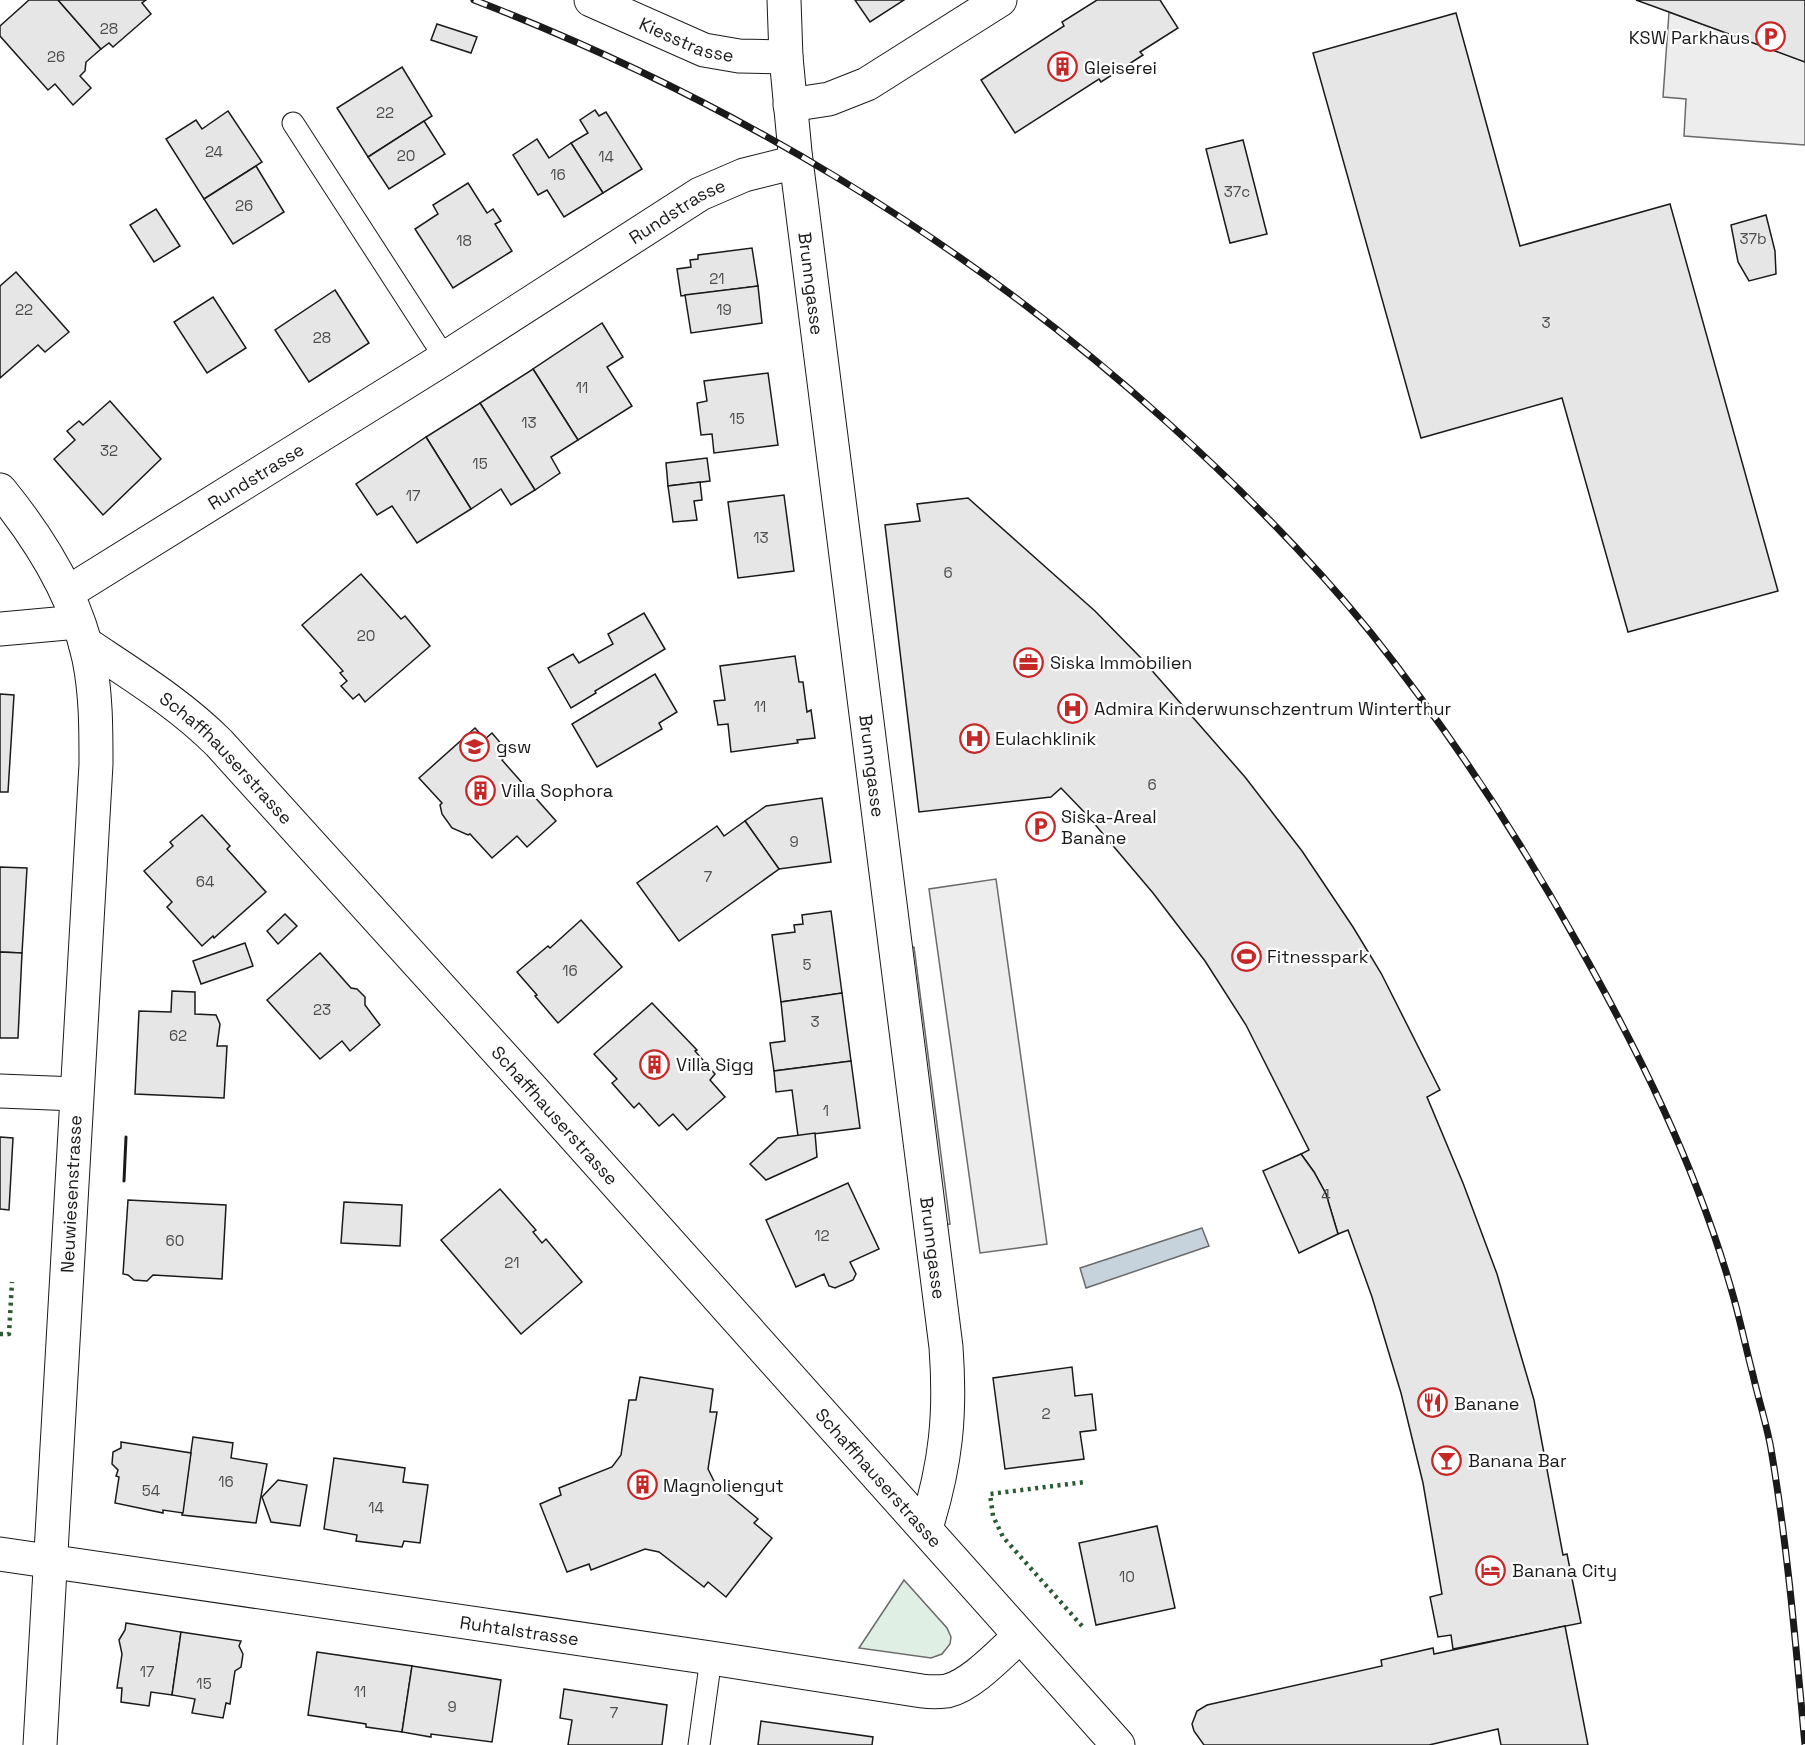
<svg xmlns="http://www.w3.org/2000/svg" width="1805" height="1745" viewBox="0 0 1805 1745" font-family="'Space Grotesk',sans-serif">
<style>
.green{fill:#e0efe3;stroke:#6a6a6a;stroke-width:1.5}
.parking{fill:#ededed;stroke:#6a6a6a;stroke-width:1.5}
.water{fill:#c6d2dc;stroke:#6a6a6a;stroke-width:1.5}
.building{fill:#e6e6e6;stroke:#1a1a1a;stroke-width:1.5}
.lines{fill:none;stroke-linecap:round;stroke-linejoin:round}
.lane-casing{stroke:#1a1a1a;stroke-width:23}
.street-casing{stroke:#1a1a1a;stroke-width:35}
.secondary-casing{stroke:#1a1a1a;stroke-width:35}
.lane{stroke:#fff;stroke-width:21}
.street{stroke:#fff;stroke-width:33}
.secondary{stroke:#fff;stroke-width:33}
.rail-casing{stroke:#1a1a1a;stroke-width:7}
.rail{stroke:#fff;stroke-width:4.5;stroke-dasharray:14;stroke-linecap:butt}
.hedge{stroke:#2b5a34;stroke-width:4.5;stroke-dasharray:3 4.5;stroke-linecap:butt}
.wall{stroke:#1a1a1a;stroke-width:3}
.labels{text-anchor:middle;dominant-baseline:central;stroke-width:4.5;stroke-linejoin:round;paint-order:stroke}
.number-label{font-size:15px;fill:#4d4d4d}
.street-label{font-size:18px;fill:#1a1a1a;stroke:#fff}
.poi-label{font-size:18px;fill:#1a1a1a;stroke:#fff;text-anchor:start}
</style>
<rect width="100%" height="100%" fill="#fff"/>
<!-- green -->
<polygon class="green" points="904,1580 947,1628 951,1637 950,1644 942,1654 931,1658 859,1648"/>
<!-- parking -->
<g class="parking">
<polygon points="1669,12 1805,62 1805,145 1684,136 1686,99 1663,97"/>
<polygon points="996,879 1047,1244 980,1253 929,889"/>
<polygon points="914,947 950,1224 937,1226 901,949"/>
</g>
<!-- water -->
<polygon class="water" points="1202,1228 1209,1246 1086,1288 1080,1268"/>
<!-- building -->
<g class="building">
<polygon points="29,0 58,0 101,49 86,62 85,71 80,76 91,88 73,105 55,84 48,90 0,36 0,26"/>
<polygon points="58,0 146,0 142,3 151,14 113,47 109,43 101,49"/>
<polygon points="855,0 904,0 870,22"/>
<polygon points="1097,0 1160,0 1178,28 1140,52 1143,55 1101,82 1099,79 1015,133 981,80 1064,26 1062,22"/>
<polygon points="1636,0 1805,0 1805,62 1669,12"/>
<polygon points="1456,13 1520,246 1670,204 1778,591 1628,632 1562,398 1421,438 1313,53"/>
<polygon points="437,24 477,37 471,53 431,40"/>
<polygon points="402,67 432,116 368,157 337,108"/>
<polygon points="595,110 599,116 606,112 642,169 603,193 571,143 588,133 580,120"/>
<polygon points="228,111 262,162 204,199 166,139 196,120 202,129"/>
<polygon points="424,121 445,154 389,189 368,157"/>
<polygon points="537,139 549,158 571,143 603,193 564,217 547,190 538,195 513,155"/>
<polygon points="1243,140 1267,234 1230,243 1206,149"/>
<polygon points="256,166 284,212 233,244 204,199"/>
<polygon points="468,183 487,213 493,209 501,221 495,224 512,251 453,288 415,229 438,214 433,205"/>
<polygon points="156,209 180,246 154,262 130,225"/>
<polygon points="1766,215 1775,251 1776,274 1749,281 1738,262 1731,225"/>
<polygon points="752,248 758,286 681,296 677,269 691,267 690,260 698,259 698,255"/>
<polygon points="16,272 69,332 45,352 38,345 0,378 0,286"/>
<polygon points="758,286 762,323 691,333 685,295"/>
<polygon points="335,290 369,343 309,382 275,330"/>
<polygon points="213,297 246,348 207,373 174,322"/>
<polygon points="602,323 623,357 607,367 632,406 578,440 533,369"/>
<polygon points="533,369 578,440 551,457 560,473 535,490 480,403"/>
<polygon points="768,373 778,445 714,453 712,434 701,435 697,403 707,401 704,381"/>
<polygon points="110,401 161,459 103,515 54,459 75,440 67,431 79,421 83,425"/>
<polygon points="480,403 535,490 511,505 501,489 471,509 426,437"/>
<polygon points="426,437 471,509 417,543 392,506 377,515 356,484"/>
<polygon points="707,458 710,481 668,486 666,463"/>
<polygon points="700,482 702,500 694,501 697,520 673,522 668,486"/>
<polygon points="784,495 794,571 738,578 728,502"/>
<polygon points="968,498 1095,611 1141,658 1245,777 1302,851 1353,927 1381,973 1440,1090 1427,1097 1463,1183 1497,1274 1534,1400 1563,1555 1567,1554 1581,1623 1453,1649 1451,1635 1438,1637 1430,1597 1442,1594 1423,1483 1401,1393 1372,1297 1348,1230 1338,1234 1326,1194 1314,1172 1301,1154 1309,1150 1246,1025 1205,961 1153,893 1087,815 1061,788 1051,797 919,812 885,525 920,521 917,504"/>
<polygon points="361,574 401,619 405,616 430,646 365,702 359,694 353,699 341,686 347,681 340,673 343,671 302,625"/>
<polygon points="644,613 665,649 595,691 596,693 571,708 548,668 573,654 579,663 613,644 608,634"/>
<polygon points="795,656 799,682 803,682 807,712 811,710 815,738 797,740 798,743 731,752 728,724 718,725 714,701 725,700 720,666"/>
<polygon points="655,674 677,712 659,723 662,729 597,767 572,724"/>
<polygon points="0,694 14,695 8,792 0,792"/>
<polygon points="475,728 485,739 492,733 509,753 502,760 556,821 527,847 517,836 492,858 470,834 468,835 452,828 442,814 440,805 442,803 419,778"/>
<polygon points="822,798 831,862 779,869 745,821 766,806"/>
<polygon points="202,815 230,846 227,849 266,892 214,938 213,936 202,946 167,907 172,902 144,871 173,846 170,842"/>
<polygon points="745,821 779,869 679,941 637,883 717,826 724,836"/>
<polygon points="0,867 27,868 22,953 0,952"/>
<polygon points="831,911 842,993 781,1002 772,935 795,932 794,925 803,924 802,915"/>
<polygon points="285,914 297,926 278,944 267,931"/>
<polygon points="581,920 622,967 558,1023 535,996 537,995 517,972 548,946 550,948"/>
<polygon points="245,943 253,966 201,984 193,961"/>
<polygon points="0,952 22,953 18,1038 0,1038"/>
<polygon points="320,953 351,988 357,989 365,997 365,1005 380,1025 350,1051 342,1041 320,1059 267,1000"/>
<polygon points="172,991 195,992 195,1014 216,1015 220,1024 217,1046 227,1046 224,1098 135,1094 139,1011 171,1012"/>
<polygon points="842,993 851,1061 774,1071 770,1043 785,1041 781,1002"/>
<polygon points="652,1003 697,1050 695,1051 715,1074 710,1080 725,1097 687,1130 673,1114 659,1126 639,1103 634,1108 612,1083 617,1079 594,1054"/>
<polygon points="851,1061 860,1128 798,1136 792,1090 776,1092 774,1071"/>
<polygon points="815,1133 817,1157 766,1180 750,1164 778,1138"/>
<polygon points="0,1137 13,1138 9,1210 0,1209"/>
<polygon points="1301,1154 1314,1172 1326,1194 1338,1234 1299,1253 1263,1171"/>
<polygon points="848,1183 879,1249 850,1262 856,1274 853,1280 835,1288 829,1286 824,1274 796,1287 766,1220"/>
<polygon points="500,1189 536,1230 533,1232 542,1243 546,1239 582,1282 521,1334 441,1240"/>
<polygon points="128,1200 226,1205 222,1279 153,1275 147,1281 134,1280 128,1275 123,1274"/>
<polygon points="344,1202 402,1205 400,1246 341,1243"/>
<polygon points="1072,1367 1075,1396 1092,1394 1096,1430 1080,1432 1084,1459 1005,1469 993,1378"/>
<polygon points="640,1377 713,1389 710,1412 717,1412 708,1469 715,1483 758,1519 754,1523 772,1538 726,1597 708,1582 704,1587 659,1552 645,1549 591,1570 589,1564 567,1572 540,1504 561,1495 559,1488 612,1467 621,1455 629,1400 636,1400"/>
<polygon points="193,1437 233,1443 231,1458 267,1464 256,1523 182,1515"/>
<polygon points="121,1442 191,1453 183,1513 163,1510 163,1513 115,1503 119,1477 116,1476 118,1470 112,1464 113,1452 121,1448"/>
<polygon points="334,1458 405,1468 403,1482 428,1485 420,1543 404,1541 402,1547 356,1541 357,1535 324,1529"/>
<polygon points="278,1480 307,1485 300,1526 271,1522 262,1497"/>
<polygon points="1157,1526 1175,1608 1096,1625 1079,1543"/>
<polygon points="126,1623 181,1632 172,1695 151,1692 149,1706 121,1702 122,1688 117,1688 122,1654 119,1640 125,1630"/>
<polygon points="1565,1626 1588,1745 1501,1745 1498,1729 1429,1745 1204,1745 1194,1731 1192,1724 1197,1711 1207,1705 1382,1666 1381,1660 1433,1648 1434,1654"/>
<polygon points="181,1632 241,1641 239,1646 243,1654 241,1667 235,1671 230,1704 226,1703 223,1718 192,1713 195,1699 172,1695"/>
<polygon points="317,1652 412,1666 402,1732 366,1727 366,1724 308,1715"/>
<polygon points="412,1666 501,1680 492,1742 431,1734 431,1737 402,1732"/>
<polygon points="564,1689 667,1705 662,1745 568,1745 572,1720 560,1718"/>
<polygon points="761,1721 873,1737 872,1745 758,1745"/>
</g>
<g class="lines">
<defs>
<g id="lane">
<polyline points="293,123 445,358"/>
<polyline points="699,1745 711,1658"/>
</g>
<g id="street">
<path id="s1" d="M591,0L704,50L739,56L786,57"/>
<path id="s2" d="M784,0L786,57L795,152L946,1347C951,1415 946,1463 926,1528"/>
<polyline points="790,105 829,99 867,84 1000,0"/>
<path id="s3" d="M67,593L445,358L700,194L744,175L796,162"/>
<polyline points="0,629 78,622"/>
<polyline points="0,1091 76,1094"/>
<path id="s4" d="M0,1554L711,1658L922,1691C930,1692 939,1692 947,1691C972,1685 1001,1653 1020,1636"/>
</g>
<g id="secondary">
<path d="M0,490C40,539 76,596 89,659C96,693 96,728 96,764L40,1745"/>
<path id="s5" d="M85,643C131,674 179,703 219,743L533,1090L1118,1745"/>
</g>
</defs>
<!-- lane casing -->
<use href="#lane" class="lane-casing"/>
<!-- street casing -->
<use href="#street" class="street-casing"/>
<!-- secondary casing -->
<use href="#secondary" class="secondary-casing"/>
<!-- lane -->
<use href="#lane" class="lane"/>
<!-- street -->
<use href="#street" class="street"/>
<!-- secondary -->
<use href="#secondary" class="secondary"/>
<defs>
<path id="rail" d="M474,0C729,98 965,240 1168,423C1240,488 1310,558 1371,633C1449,731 1517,834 1578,944C1639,1052 1695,1165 1730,1285C1739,1314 1745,1345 1753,1375C1759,1402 1768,1428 1772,1455C1788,1551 1796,1648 1805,1745"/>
</defs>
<!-- rail casing -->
<use href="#rail" class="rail-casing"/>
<!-- rail -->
<use href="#rail" class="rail"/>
<!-- hedge -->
<g class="hedge">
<polyline points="0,1334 9,1334 12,1282"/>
<polyline points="1082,1626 1003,1537 993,1516 990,1494 1085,1482"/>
</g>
<!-- wall -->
<polyline class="wall" points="124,1181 126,1137"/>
</g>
<!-- icons -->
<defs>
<symbol id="parking-ring" viewBox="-11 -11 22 22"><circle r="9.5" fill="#fff" stroke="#c62828" stroke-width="1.5"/><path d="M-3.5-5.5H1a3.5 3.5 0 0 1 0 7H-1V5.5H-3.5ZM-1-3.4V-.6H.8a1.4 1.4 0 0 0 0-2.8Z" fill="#c62828"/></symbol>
<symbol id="building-ring" viewBox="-11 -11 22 22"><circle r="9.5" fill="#fff" stroke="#c62828" stroke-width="1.5"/><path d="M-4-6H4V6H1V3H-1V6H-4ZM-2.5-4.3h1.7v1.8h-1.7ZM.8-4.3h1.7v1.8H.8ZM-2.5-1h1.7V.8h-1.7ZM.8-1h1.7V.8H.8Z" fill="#c62828"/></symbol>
<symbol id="office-ring" viewBox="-11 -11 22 22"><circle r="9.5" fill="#fff" stroke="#c62828" stroke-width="1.5"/><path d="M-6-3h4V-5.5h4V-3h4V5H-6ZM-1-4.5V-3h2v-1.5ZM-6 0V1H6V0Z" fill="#c62828"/></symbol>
<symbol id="hospital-ring" viewBox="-11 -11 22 22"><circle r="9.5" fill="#fff" stroke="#c62828" stroke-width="1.5"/><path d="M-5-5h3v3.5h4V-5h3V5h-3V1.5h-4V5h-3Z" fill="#c62828"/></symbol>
<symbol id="school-ring" viewBox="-11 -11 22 22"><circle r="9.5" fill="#fff" stroke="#c62828" stroke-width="1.5"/><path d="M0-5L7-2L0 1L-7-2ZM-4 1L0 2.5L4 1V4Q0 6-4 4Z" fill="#c62828"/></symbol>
<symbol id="stadium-ring" viewBox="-11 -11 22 22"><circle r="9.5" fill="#fff" stroke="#c62828" stroke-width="1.5"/><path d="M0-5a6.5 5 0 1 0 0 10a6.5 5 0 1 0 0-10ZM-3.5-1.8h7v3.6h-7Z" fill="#c62828"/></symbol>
<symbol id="restaurant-ring" viewBox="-11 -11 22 22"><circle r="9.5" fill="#fff" stroke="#c62828" stroke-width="1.5"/><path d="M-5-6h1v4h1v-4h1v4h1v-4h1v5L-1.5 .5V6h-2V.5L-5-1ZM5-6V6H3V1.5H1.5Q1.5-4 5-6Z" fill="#c62828"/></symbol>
<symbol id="bar-ring" viewBox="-11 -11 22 22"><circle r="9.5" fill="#fff" stroke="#c62828" stroke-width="1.5"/><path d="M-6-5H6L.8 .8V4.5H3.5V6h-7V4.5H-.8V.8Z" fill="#c62828"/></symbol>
<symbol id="hotel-ring" viewBox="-11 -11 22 22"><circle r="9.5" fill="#fff" stroke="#c62828" stroke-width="1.5"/><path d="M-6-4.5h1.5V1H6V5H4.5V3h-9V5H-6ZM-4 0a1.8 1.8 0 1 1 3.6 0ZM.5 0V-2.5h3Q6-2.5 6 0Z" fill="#c62828"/></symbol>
</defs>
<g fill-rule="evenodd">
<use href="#parking-ring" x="1754" y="20" width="33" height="33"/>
<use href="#building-ring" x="1046" y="50" width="33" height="33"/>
<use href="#office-ring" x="1012" y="646" width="33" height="33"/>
<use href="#hospital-ring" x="1056" y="692" width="33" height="33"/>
<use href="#hospital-ring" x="958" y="722" width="33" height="33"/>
<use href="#school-ring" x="458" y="730" width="33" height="33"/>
<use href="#building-ring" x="464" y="774" width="33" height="33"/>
<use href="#parking-ring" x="1024" y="810" width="33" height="33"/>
<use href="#stadium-ring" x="1230" y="940" width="33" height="33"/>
<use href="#building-ring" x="638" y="1048" width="33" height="33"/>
<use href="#restaurant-ring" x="1416" y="1386" width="33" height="33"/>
<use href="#bar-ring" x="1430" y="1444" width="33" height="33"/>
<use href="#building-ring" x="626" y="1468" width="33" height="33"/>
<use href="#hotel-ring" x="1474" y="1554" width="33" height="33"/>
</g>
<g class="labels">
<!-- number labels -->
<g class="number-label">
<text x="109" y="28">28</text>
<text x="56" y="56">26</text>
<text x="385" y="112">22</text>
<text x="214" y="151">24</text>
<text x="406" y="155">20</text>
<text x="606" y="156">14</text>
<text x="558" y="174">16</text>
<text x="1237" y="191">37c</text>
<text x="244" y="205">26</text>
<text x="1753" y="238">37b</text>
<text x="464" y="240">18</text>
<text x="717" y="278">21</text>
<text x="24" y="309">22</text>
<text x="724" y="309">19</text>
<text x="1546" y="322">3</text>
<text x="322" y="337">28</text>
<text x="582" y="387">11</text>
<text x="737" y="418">15</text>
<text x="529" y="422">13</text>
<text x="109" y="450">32</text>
<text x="480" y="463">15</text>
<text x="413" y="495">17</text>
<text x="761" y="537">13</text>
<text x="948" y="572">6</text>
<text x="366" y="635">20</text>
<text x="760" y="706">11</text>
<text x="1152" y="784">6</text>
<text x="794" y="841">9</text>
<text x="708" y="876">7</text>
<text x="205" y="881">64</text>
<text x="807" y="964">5</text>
<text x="570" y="970">16</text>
<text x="322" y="1009">23</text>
<text x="815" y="1021">3</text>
<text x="178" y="1035">62</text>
<text x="826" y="1110">1</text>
<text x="1326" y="1194">4</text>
<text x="822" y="1235">12</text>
<text x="175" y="1240">60</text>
<text x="512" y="1262">21</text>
<text x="1046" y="1413">2</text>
<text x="226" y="1481">16</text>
<text x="151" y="1490">54</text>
<text x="376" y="1507">14</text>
<text x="1127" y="1576">10</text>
<text x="147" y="1671">17</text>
<text x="204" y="1683">15</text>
<text x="360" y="1691">11</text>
<text x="452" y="1706">9</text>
<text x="614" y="1712">7</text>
</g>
<!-- street labels -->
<g class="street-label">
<text stroke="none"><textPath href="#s1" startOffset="104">Kiesstrasse</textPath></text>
<text stroke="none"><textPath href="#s3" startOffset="720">Rundstrasse</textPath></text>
<text stroke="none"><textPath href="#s2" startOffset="285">Brunngasse</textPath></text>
<text stroke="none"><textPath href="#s3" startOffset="222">Rundstrasse</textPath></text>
<text stroke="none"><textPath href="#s5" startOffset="183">Schaffhauserstrasse</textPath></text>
<text stroke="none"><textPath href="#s2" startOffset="771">Brunngasse</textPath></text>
<text stroke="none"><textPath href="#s5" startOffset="669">Schaffhauserstrasse</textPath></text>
<text transform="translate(71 1194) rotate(-87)">Neuwiesenstrasse</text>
<text stroke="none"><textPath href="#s2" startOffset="1257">Brunngasse</textPath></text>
<text stroke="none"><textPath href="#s5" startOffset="1155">Schaffhauserstrasse</textPath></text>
<text stroke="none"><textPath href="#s4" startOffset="525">Ruhtalstrasse</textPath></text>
</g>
<!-- poi labels -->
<g class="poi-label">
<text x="1750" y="37" text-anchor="end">KSW Parkhaus</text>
<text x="1084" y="67">Gleiserei</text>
<text x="1050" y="662">Siska Immobilien</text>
<text x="1094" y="708">Admira Kinderwunschzentrum Winterthur</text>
<text x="995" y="738">Eulachklinik</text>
<text x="496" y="746">gsw</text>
<text x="501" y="790">Villa Sophora</text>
<text x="1061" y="816">Siska-Areal<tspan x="1061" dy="21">Banane</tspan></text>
<text x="1267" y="956">Fitnesspark</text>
<text x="676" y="1064">Villa Sigg</text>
<text x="1454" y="1403">Banane</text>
<text x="1468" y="1460">Banana Bar</text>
<text x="663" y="1485">Magnoliengut</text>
<text x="1512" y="1570">Banana City</text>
</g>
</g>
</svg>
